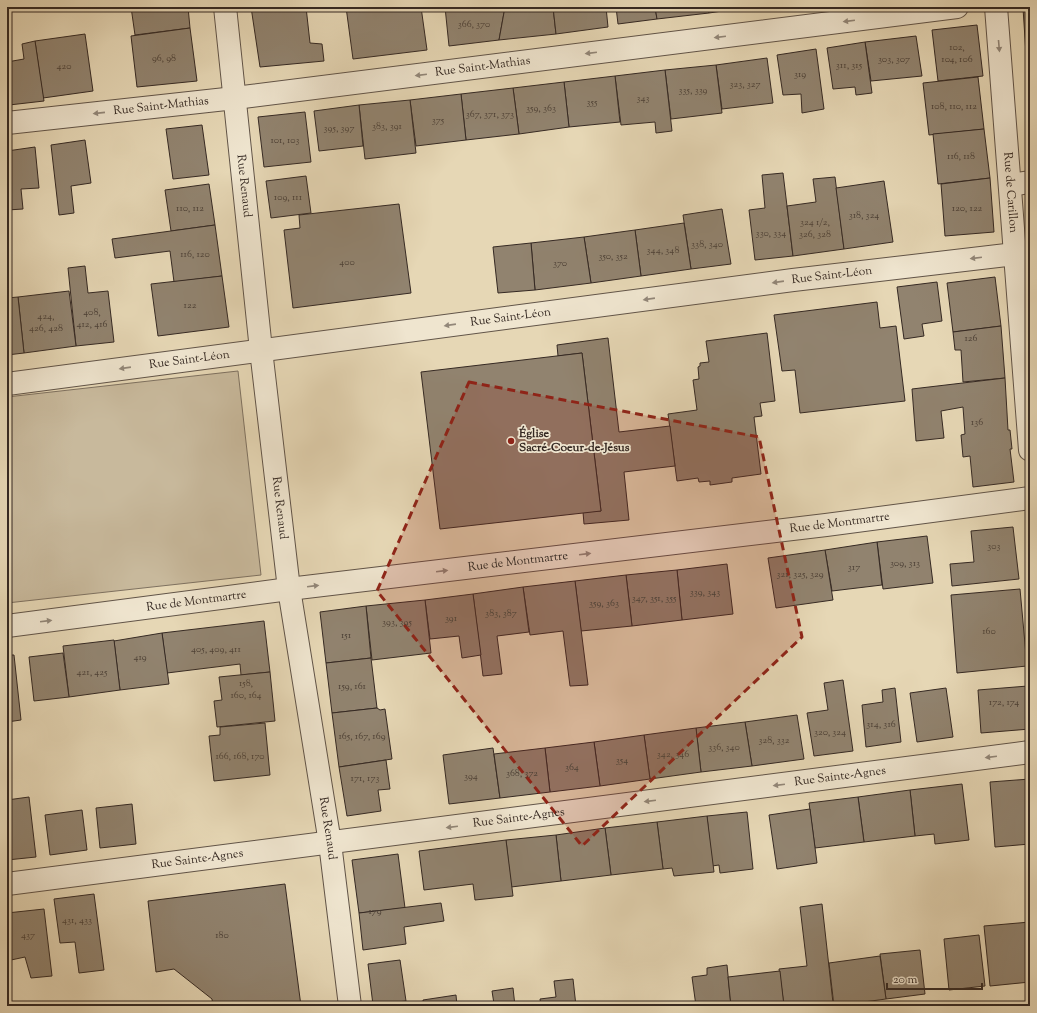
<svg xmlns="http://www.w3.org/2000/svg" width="1037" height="1013" viewBox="0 0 1037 1013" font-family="'Sorts Mill Goudy',serif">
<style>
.green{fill:#c8b99c;stroke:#7e7160}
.building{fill:#91836f;stroke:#352923}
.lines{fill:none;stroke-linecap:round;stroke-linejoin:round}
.minor-casing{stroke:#615448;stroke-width:24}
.minor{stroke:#efe5cf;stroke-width:22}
.oneway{fill:#928779}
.marked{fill:#8f2418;fill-opacity:0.2;stroke:#8f2418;stroke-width:3;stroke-dasharray:8 5;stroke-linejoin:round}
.poi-dot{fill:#8f2418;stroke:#efe5cf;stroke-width:1.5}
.labels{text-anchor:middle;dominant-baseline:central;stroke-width:3.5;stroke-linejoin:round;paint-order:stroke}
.number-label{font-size:10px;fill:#4c4036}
.street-label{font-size:12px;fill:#352923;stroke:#efe5cf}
.poi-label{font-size:12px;font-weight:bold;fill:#352923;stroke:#efe5cf;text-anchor:start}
</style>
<rect width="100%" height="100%" fill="#e6d7b5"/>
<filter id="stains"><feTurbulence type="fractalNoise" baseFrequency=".005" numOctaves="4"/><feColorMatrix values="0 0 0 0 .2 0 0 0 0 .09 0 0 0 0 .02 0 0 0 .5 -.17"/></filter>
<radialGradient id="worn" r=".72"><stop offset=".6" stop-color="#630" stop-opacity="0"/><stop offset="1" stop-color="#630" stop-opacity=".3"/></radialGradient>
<!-- green -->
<polygon class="green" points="238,371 261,575 7,603 7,397"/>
<!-- building -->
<g class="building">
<polygon points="131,7 188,7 190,28 135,35"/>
<polygon points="251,7 306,7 310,43 322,44 324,61 260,67"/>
<polygon points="346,7 421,7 427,50 353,59"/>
<polygon points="445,7 505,7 499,40 449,46"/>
<polygon points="505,7 553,7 556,34 499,40"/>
<polygon points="553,7 606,7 608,27 556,34"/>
<polygon points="616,7 655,7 657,19 618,24"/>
<polygon points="655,7 708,7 709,13 657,19"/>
<polygon points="708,7 748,7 709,13"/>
<polygon points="1030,7 1030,54 1026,54 1023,8"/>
<polygon points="977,25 983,76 938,81 932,30"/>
<polygon points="190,28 197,81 137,87 131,36"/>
<polygon points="85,34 93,91 43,98 35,41"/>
<polygon points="916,36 922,76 871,81 865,42"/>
<polygon points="35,41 44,101 9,105 7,89 7,62 24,59 22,44"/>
<polygon points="865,42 872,93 856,95 855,87 833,89 827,48"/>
<polygon points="816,49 824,109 802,113 801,94 783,95 777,55"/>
<polygon points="767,58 773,103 722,109 716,65"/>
<polygon points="716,65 722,113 671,119 665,70"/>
<polygon points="665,70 672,131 656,133 655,122 621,125 615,76"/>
<polygon points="615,76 620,122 569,127 564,82"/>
<polygon points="978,77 984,129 929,135 923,83"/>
<polygon points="564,82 569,127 519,134 513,88"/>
<polygon points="513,88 519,134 466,140 461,94"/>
<polygon points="461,94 466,140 416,146 410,100"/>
<polygon points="410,100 416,153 365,159 359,105"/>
<polygon points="359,105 363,146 319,151 314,111"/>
<polygon points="305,112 311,162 264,167 258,117"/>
<polygon points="202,125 209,175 173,179 166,129"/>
<polygon points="984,129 990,178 938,184 933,134"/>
<polygon points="85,140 91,183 71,186 74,213 59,215 51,145"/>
<polygon points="35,147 39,188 21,189 23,209 7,210 7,151"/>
<polygon points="783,173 793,256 755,260 749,210 765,208 762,175"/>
<polygon points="306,176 311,213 271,218 266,181"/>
<polygon points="835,177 844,249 793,256 787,206 816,202 813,179"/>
<polygon points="990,178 994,232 945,236 941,184"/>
<polygon points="884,181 893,242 844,249 836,188"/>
<polygon points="209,184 215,225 171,231 165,190"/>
<polygon points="399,204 411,293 293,308 284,230 300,228 299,215"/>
<polygon points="722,209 731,264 691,269 683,215"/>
<polygon points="684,223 691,269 641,276 635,230"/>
<polygon points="215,225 222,276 174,282 170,251 115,258 112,239"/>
<polygon points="635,230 641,276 591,283 584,237"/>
<polygon points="584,237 591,283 535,290 531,243"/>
<polygon points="531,243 535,290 498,293 493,247"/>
<polygon points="85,266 88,293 108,291 114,342 76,346 68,268"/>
<polygon points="222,276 229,327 158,336 151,284"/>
<polygon points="995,277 1001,326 953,332 947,283"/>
<polygon points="937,282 942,321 922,324 924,336 904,339 897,287"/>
<polygon points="69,291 76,346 24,353 18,297"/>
<polygon points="18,297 24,353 7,355 7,298"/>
<polygon points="877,302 880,328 896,326 905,401 800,413 795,370 782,371 774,315"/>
<polygon points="1001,326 1005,378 963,382 961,350 955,350 953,332"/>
<polygon points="767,333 775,401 760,403 762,416 754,417 761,474 732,478 732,482 710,485 710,481 699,482 698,478 677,481 668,414 697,410 693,380 699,379 698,367 700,366 700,363 709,362 706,341"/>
<polygon points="608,338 619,432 670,426 675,466 624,472 629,520 584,524 583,512 601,511 582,353 558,356 557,345"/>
<polygon points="582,353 601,511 440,529 421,372"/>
<polygon points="1005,378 1008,430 1010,430 1012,449 1010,449 1014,482 973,487 970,456 963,457 961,435 965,434 963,407 941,411 944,438 916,441 912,389"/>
<polygon points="1013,527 1019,579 952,586 950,564 974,562 971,531"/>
<polygon points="927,536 933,583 883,589 877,542"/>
<polygon points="877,542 882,585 832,591 825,550"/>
<polygon points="825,550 833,600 776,608 768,558"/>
<polygon points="727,564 733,614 682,620 677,570"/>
<polygon points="677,570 682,620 632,626 626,575"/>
<polygon points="626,575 632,626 581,631 575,581"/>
<polygon points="575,581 588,685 570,686 563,631 530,635 523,587"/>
<polygon points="523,587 529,632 497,636 502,674 483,676 473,594"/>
<polygon points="1020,589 1027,666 957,673 951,595"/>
<polygon points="473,594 481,655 462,658 459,636 430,639 425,600"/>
<polygon points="425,600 431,653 372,660 366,606"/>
<polygon points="366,606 371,658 326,663 320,612"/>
<polygon points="264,621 270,672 241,675 240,664 167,673 162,633"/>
<polygon points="162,633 169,684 120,690 114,641"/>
<polygon points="114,640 120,690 69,697 63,646"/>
<polygon points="63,653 69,697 34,701 29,657"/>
<polygon points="7,655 14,655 21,720 7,722"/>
<polygon points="371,658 377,708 332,713 326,663"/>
<polygon points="270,672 275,721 217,727 214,701 222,700 219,677"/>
<polygon points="843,680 853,751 814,756 807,713 828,710 824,683"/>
<polygon points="1028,686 1030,729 981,733 978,690"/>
<polygon points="895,688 901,742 866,747 862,705 883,702 882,690"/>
<polygon points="946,688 953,737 917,742 910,693"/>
<polygon points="377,708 380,710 385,709 392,759 339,767 332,713"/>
<polygon points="797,715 804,759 752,766 745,722"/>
<polygon points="745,722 752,766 701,772 696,728"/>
<polygon points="265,723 270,775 214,781 209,736 220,735 220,727"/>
<polygon points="696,728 701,772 650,779 644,735"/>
<polygon points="644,735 650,779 600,786 594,742"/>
<polygon points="594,742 600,786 550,792 545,748"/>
<polygon points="493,748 500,798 449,804 443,755"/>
<polygon points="545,748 550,792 500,798 494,754"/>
<polygon points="386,760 390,789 378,790 381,811 347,816 339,767"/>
<polygon points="1030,779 1030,844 995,847 990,782"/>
<polygon points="962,784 969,840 935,844 934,834 915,836 910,790"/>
<polygon points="910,790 915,836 864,842 858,797"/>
<polygon points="29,797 36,857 7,860 7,800"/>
<polygon points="858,797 864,842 815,848 809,803"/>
<polygon points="132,804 136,844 100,848 96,808"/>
<polygon points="810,809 817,863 777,869 769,815"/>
<polygon points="82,810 87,850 50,855 45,815"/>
<polygon points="747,812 753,869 720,873 719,865 712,866 707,816"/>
<polygon points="707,816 714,872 674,876 672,868 663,869 657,822"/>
<polygon points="657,822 663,869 611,875 605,828"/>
<polygon points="605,828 611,875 561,881 556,835"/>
<polygon points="556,835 561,881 511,887 506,840"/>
<polygon points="506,840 513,896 475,900 473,884 424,890 419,851"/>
<polygon points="398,854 405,908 359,913 352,860"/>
<polygon points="285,884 301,1006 213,1006 212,999 174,969 156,972 148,901"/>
<polygon points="94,894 104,970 79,973 75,942 60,943 54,899"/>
<polygon points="441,903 444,921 404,927 406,944 363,950 359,913"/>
<polygon points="822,904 833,1003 809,1006 784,1006 779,969 807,966 800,907"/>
<polygon points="44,909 52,976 31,978 25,957 11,960 7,913"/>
<polygon points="1030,922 1030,982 990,986 984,926"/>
<polygon points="979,935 985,986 949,990 944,939"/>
<polygon points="920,950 925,994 886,999 880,954"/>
<polygon points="880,956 886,999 834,1006 829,963"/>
<polygon points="400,960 406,1001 373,1005 368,964"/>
<polygon points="727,965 731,1006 696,1006 692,977 707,975 707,968"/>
<polygon points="780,971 784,1006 731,1006 728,977"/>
<polygon points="573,979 576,1006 541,1006 540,999 556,997 554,981"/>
<polygon points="513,988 515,1006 479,1006 494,1004 492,991"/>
<polygon points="456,995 457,1006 424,1006 423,1000"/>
<polygon points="424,1001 424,1006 407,1006 406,1004"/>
</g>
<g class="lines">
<defs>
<g id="minor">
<path id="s1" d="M225,7L261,350L289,589L330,843L350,1006"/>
<path id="s2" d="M996,7L1030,450"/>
<path id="s3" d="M7,123L235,98L957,7"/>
<polyline points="1011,185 1030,182"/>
<path id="s4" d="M7,384L793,280L1015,254"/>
<path id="s5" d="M7,626L289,589L826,525L1030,498"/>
<path id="s6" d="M7,884L1030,752"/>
</g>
</defs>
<!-- minor casing -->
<use href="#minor" class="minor-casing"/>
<!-- minor -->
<use href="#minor" class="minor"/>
</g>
<!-- one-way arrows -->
<defs><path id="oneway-solid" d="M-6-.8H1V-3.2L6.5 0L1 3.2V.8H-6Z"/></defs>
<g class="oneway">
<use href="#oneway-solid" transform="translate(849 21) rotate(173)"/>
<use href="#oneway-solid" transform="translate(720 37) rotate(173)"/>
<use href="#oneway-solid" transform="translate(999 46) rotate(85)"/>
<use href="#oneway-solid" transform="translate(591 53) rotate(173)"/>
<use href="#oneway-solid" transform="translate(421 75) rotate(173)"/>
<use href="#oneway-solid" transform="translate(99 113) rotate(174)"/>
<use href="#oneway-solid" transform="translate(976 258) rotate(173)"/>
<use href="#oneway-solid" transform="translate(778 282) rotate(172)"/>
<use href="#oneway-solid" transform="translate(649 299) rotate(172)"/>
<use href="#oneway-solid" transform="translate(450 325) rotate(172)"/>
<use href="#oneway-solid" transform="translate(125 368) rotate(172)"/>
<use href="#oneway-solid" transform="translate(585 554) rotate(-7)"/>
<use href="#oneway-solid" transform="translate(442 571) rotate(-7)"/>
<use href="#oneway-solid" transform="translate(313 586) rotate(-7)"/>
<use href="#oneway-solid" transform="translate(46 621) rotate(-7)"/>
<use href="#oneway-solid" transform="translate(991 757) rotate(173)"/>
<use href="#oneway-solid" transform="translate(779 785) rotate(173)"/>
<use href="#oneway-solid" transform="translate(650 801) rotate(173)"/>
<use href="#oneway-solid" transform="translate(452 827) rotate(173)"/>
</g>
<!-- marked area -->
<path class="marked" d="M469,382L759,437L802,637L582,846L377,591Z"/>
<!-- markers -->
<circle class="poi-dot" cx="511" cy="441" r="4"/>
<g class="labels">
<!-- number labels -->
<g class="number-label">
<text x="474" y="24">366, 370</text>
<text x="957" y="47">102,<tspan x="957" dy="12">104, 106</tspan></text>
<text x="164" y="58">96, 98</text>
<text x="894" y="59">303, 307</text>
<text x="849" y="65">311, 315</text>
<text x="64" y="66">420</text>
<text x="800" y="74">319</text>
<text x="745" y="84">323, 327</text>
<text x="693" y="90">335, 339</text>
<text x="643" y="98">343</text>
<text x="592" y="102">355</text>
<text x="954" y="106">108, 110, 112</text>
<text x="541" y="108">359, 363</text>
<text x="490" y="114">367, 371, 373</text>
<text x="438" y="120">375</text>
<text x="387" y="126">383, 391</text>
<text x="339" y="128">395, 397</text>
<text x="285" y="140">101, 103</text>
<text x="961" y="156">116, 118</text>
<text x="288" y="197">109, 111</text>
<text x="190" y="208">110, 112</text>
<text x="967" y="208">120, 122</text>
<text x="864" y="215">318, 324</text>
<text x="815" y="222">324 1/2,<tspan x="815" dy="12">326, 328</tspan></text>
<text x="771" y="233">330, 334</text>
<text x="707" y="244">338, 340</text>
<text x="663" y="250">344, 348</text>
<text x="195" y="254">116, 120</text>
<text x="613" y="256">350, 352</text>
<text x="347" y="262">400</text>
<text x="560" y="263">370</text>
<text x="190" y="305">122</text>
<text x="92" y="312">408,<tspan x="92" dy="12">412, 416</tspan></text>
<text x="46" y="316">424,<tspan x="46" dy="12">426, 428</tspan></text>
<text x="971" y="338">126</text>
<text x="977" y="422">136</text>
<text x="994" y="546">303</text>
<text x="905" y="563">309, 313</text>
<text x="854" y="567">317</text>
<text x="800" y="574">321, 325, 329</text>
<text x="705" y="592">339, 343</text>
<text x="654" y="598">347, 351, 355</text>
<text x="604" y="603">359, 363</text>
<text x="501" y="613">383, 387</text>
<text x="451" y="618">391</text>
<text x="397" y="622">393, 395</text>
<text x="989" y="631">160</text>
<text x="346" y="635">151</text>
<text x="216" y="649">405, 409, 411</text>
<text x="140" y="657">419</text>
<text x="92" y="672">421, 425</text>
<text x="246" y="683">158,<tspan x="246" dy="12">160, 164</tspan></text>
<text x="352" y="686">159, 161</text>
<text x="1004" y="702">172, 174</text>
<text x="881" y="724">314, 316</text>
<text x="830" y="732">320, 324</text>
<text x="362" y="736">165, 167, 169</text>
<text x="774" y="740">328, 332</text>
<text x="724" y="747">336, 340</text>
<text x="673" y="754">342, 346</text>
<text x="240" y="756">166, 168, 170</text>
<text x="622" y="760">354</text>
<text x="572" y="767">364</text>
<text x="522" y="773">368, 372</text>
<text x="471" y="776">394</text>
<text x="365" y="778">171, 173</text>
<text x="375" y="911">179</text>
<text x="77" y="920">431, 433</text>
<text x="28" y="935">437</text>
<text x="222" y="935">180</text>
</g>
<!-- street labels -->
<g class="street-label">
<text stroke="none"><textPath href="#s3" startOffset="479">Rue Saint-Mathias</textPath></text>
<text stroke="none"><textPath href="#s3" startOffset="155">Rue Saint-Mathias</textPath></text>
<text stroke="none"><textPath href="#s1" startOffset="180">Rue Renaud</textPath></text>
<text stroke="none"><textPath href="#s2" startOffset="186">Rue de Carillon</textPath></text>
<text stroke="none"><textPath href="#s4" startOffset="832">Rue Saint-Léon</textPath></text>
<text stroke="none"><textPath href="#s4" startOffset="508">Rue Saint-Léon</textPath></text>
<text stroke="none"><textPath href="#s4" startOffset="184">Rue Saint-Léon</textPath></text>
<text stroke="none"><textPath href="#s1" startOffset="504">Rue Renaud</textPath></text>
<text stroke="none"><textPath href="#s5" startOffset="839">Rue de Montmartre</textPath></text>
<text stroke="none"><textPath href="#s5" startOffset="515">Rue de Montmartre</textPath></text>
<text stroke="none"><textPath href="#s5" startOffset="191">Rue de Montmartre</textPath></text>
<text stroke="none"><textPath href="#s6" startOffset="840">Rue Sainte-Agnes</textPath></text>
<text stroke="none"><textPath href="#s6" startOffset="516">Rue Sainte-Agnes</textPath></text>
<text stroke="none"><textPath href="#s1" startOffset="828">Rue Renaud</textPath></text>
<text stroke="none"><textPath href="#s6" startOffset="192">Rue Sainte-Agnes</textPath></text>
</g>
<!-- poi labels -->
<g class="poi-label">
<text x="519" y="434">Église<tspan x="519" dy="14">Sacré-Coeur-de-Jésus</tspan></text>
</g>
</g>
<!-- margin -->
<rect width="1037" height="1013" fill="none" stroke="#e6d7b5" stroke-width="24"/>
<rect x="8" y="8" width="1021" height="997" fill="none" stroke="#352923" stroke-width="2"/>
<rect x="12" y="12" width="1013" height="989" fill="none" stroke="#352923"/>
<!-- scale -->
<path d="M887 983v6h95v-6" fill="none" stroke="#352923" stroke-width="2"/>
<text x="893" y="983" font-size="12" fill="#352923" stroke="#efe5cf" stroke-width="3" paint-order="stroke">20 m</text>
<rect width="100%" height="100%" filter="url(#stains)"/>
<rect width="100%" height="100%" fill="url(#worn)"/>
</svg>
